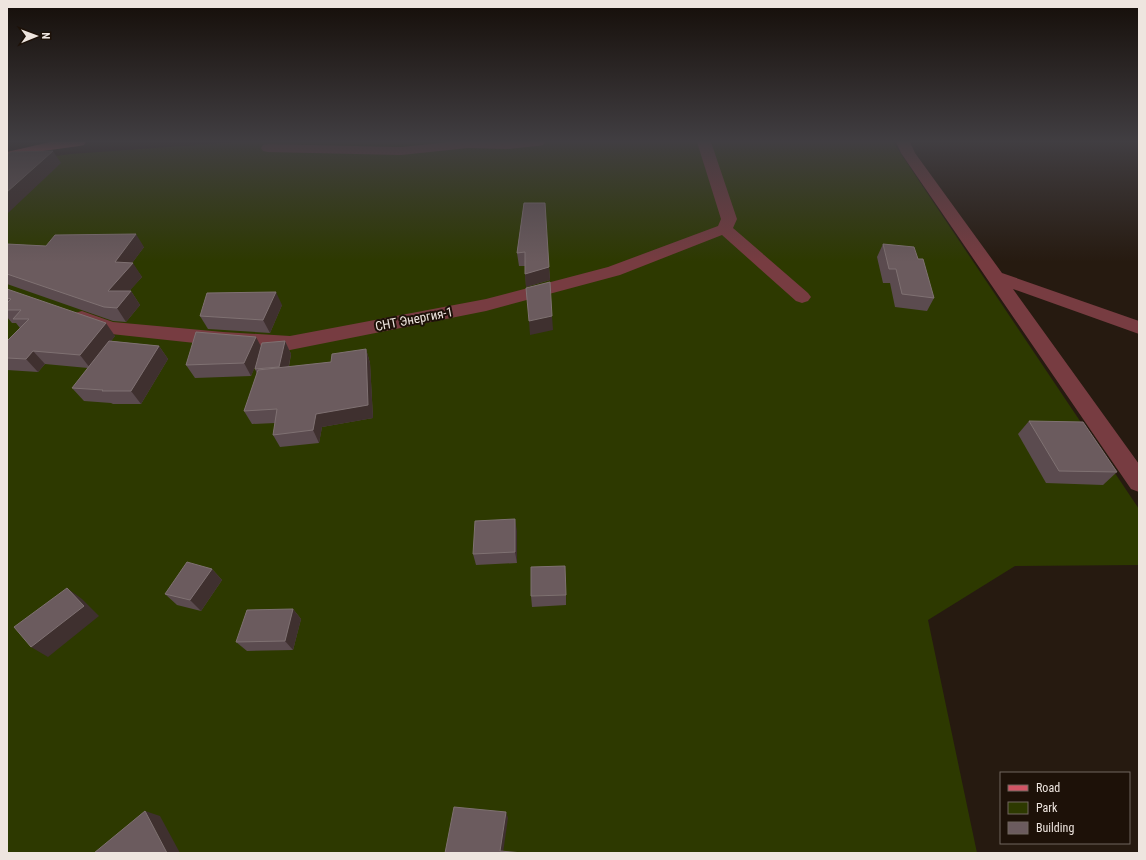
<svg xmlns="http://www.w3.org/2000/svg" width="1146" height="860" viewBox="0 0 1146 860" font-family="'Roboto Condensed',sans-serif">
<style>
.green{fill:#2d3900}
.lines{fill:none;stroke-linecap:round;stroke-linejoin:round}
.minor{fill:#773c41;fill-rule:evenodd}
.major{fill:#d15565;fill-rule:evenodd}
.wall{fill:#5b4b4f}
.shaded-wall{fill:#3f302f}
.building{fill:#6b5b5e;stroke:#7f7172}
.labels{text-anchor:middle;dominant-baseline:central;stroke-width:4;stroke-linejoin:round;paint-order:stroke}
.street-label{font-size:13px;fill:#eee5df;stroke:#1d1108}
</style>
<rect width="100%" height="100%" fill="#261a10"/>
<!-- green -->
<polygon class="green" points="237,142 893,142 1139,509 1139,565 1015,566 928,620 977,853 7,853 7,169 24,160 71,154"/>
<g class="lines">
<!-- minor -->
<g class="minor">
<polygon points="449,142 545,142 543,145 538,146 507,149 468,148 401,155 268,152 263,151 261,148 263,145 268,144 401,147"/>
<polygon points="697,142 711,142 737,219 733,228 808,293 811,297 808,301 802,303 796,301 722,235 620,275 486,311 290,350 223,346 111,334 75,321 73,317 75,313 82,311 113,322 223,332 290,336 486,299 608,267 718,226 721,219"/>
<polygon points="896,142 910,142 915,153 1002,273 1139,321 1139,334 1013,289 1139,464 1139,492 1131,489 901,153"/>
</g>
<!-- major -->
<polygon class="major" points="50,142 86,142 84,145 79,146 36,152 7,160 7,152"/>
</g>
<!-- wall -->
<g class="wall">
<polygon points="524,203 549,267 550,280 526,287 525,266 519,266 517,253"/>
<polygon points="7,244 46,246 144,247 132,263 142,277 129,291 131,291 140,305 126,322 113,321 7,284"/>
<polygon points="883,244 918,259 934,298 927,311 895,307 890,283 883,283 877,257"/>
<polygon points="7,289 115,336 111,341 159,346 168,359 141,404 113,404 111,403 84,401 72,388 88,368 45,364 38,372 7,370 7,341 20,328 16,323 12,323 7,317"/>
<polygon points="282,305 270,333 208,329 200,316"/>
<polygon points="285,341 291,354 289,367 331,362 366,349 370,363 373,418 322,427 319,443 280,447 273,435 275,423 252,424 244,411 257,374 255,369 255,366 251,376 195,378 186,365 261,346"/>
<polygon points="1029,421 1117,472 1103,485 1046,483 1018,434"/>
<polygon points="517,531 517,563 476,565 473,554"/>
<polygon points="212,569 222,580 201,611 177,605 165,594"/>
<polygon points="566,595 566,605 532,607 531,596"/>
<polygon points="293,609 301,619 293,650 247,651 236,642"/>
</g>
<!-- shaded-wall -->
<g class="shaded-wall">
<polygon points="53,151 61,163 7,214 7,192"/>
<polygon points="136,234 144,247 127,270 133,263 142,277 118,304 108,291 115,262"/>
<polygon points="549,267 550,280 526,287 525,274"/>
<polygon points="131,291 140,305 126,322 117,308"/>
<polygon points="276,292 282,305 270,333 263,320"/>
<polygon points="552,316 553,330 530,335 529,321"/>
<polygon points="106,323 115,336 90,368 80,355"/>
<polygon points="256,337 263,350 251,376 244,363"/>
<polygon points="285,341 291,354 286,380 279,367"/>
<polygon points="159,346 168,359 141,404 131,391"/>
<polygon points="366,349 370,363 373,418 322,427 319,443 313,430 316,414"/>
<polygon points="33,351 45,364 38,372 26,359"/>
<polygon points="515,519 517,531 517,563 515,552"/>
<polygon points="212,569 222,580 201,611 190,600"/>
<polygon points="67,588 82,599 99,616 48,657 31,647"/>
<polygon points="293,609 301,619 293,650 285,641"/>
<polygon points="145,811 160,816 180,853 167,853"/>
<polygon points="506,812 508,818 503,853 500,851"/>
</g>
<!-- building -->
<g class="building">
<polygon points="53,151 7,192 7,155 11,152"/>
<polygon points="524,203 545,203 549,267 525,274 525,252 517,253"/>
<polygon points="136,234 115,262 133,263 108,291 131,291 117,308 104,307 7,274 7,244 46,246 55,235"/>
<polygon points="883,244 914,247 918,259 923,259 934,298 902,294 896,269 889,269"/>
<polygon points="550,282 552,316 529,321 526,288"/>
<polygon points="7,289 106,323 80,355 33,351 26,359 7,358 7,341 29,319 13,319 21,310 7,310 7,303 11,299 7,298"/>
<polygon points="276,292 263,320 200,316 207,293"/>
<polygon points="196,332 256,337 244,363 186,365"/>
<polygon points="109,341 159,346 131,391 102,391 103,390 72,388"/>
<polygon points="285,341 279,367 255,369 262,343"/>
<polygon points="366,349 368,405 316,414 313,430 273,435 277,409 244,411 258,370 331,362 332,354"/>
<polygon points="1029,421 1083,422 1117,472 1059,471"/>
<polygon points="515,519 515,552 473,554 475,521"/>
<polygon points="187,562 212,569 190,600 165,594"/>
<polygon points="565,566 566,595 531,596 531,567"/>
<polygon points="67,588 84,606 31,647 14,627"/>
<polygon points="293,609 285,641 236,642 247,610"/>
<polygon points="454,807 506,812 500,851 523,853 445,853"/>
<polygon points="145,811 167,853 94,853"/>
</g>
<!-- sky -->
<linearGradient id="sky" x2="0" y2="1"><stop stop-color="#150e09"/><stop offset="0.54" stop-color="#413e42"/><stop offset="1" stop-color="#413e42" stop-opacity="0"/></linearGradient>
<rect width="1146" height="262" fill="url(#sky)"/>
<g class="labels">
<!-- street labels -->
<g class="street-label">
<text transform="translate(414 319) rotate(-11)">СНТ Энергия-1</text>
</g>
</g>
<!-- border -->
<rect width="1146" height="860" fill="none" stroke="#eee5df" stroke-width="16"/>
<!-- legend -->
<rect x="1000" y="772" width="130" height="72" fill="#1d1108" stroke="#71665e"/>
<rect x="1008" y="785" width="20" height="6" fill="#d15565" stroke="#71665e"/>
<text x="1036" y="792" font-size="12" fill="#eee5df">Road</text>
<rect x="1008" y="802" width="20" height="12" fill="#2d3900" stroke="#71665e"/>
<text x="1036" y="812" font-size="12" fill="#eee5df">Park</text>
<rect x="1008" y="822" width="20" height="12" fill="#6b5b5e" stroke="#71665e"/>
<text x="1036" y="832" font-size="12" fill="#eee5df">Building</text>
<!-- north arrow -->
<g transform="translate(36 36) rotate(89)" stroke="#1d1108" stroke-width="3" paint-order="stroke">
<path d="M0-3L7 15L0 10L-7 15Z" fill="#eee5df"/>
<text y="-6" font-size="11" font-weight="bold" text-anchor="middle" fill="#eee5df">N</text>
</g>
</svg>
